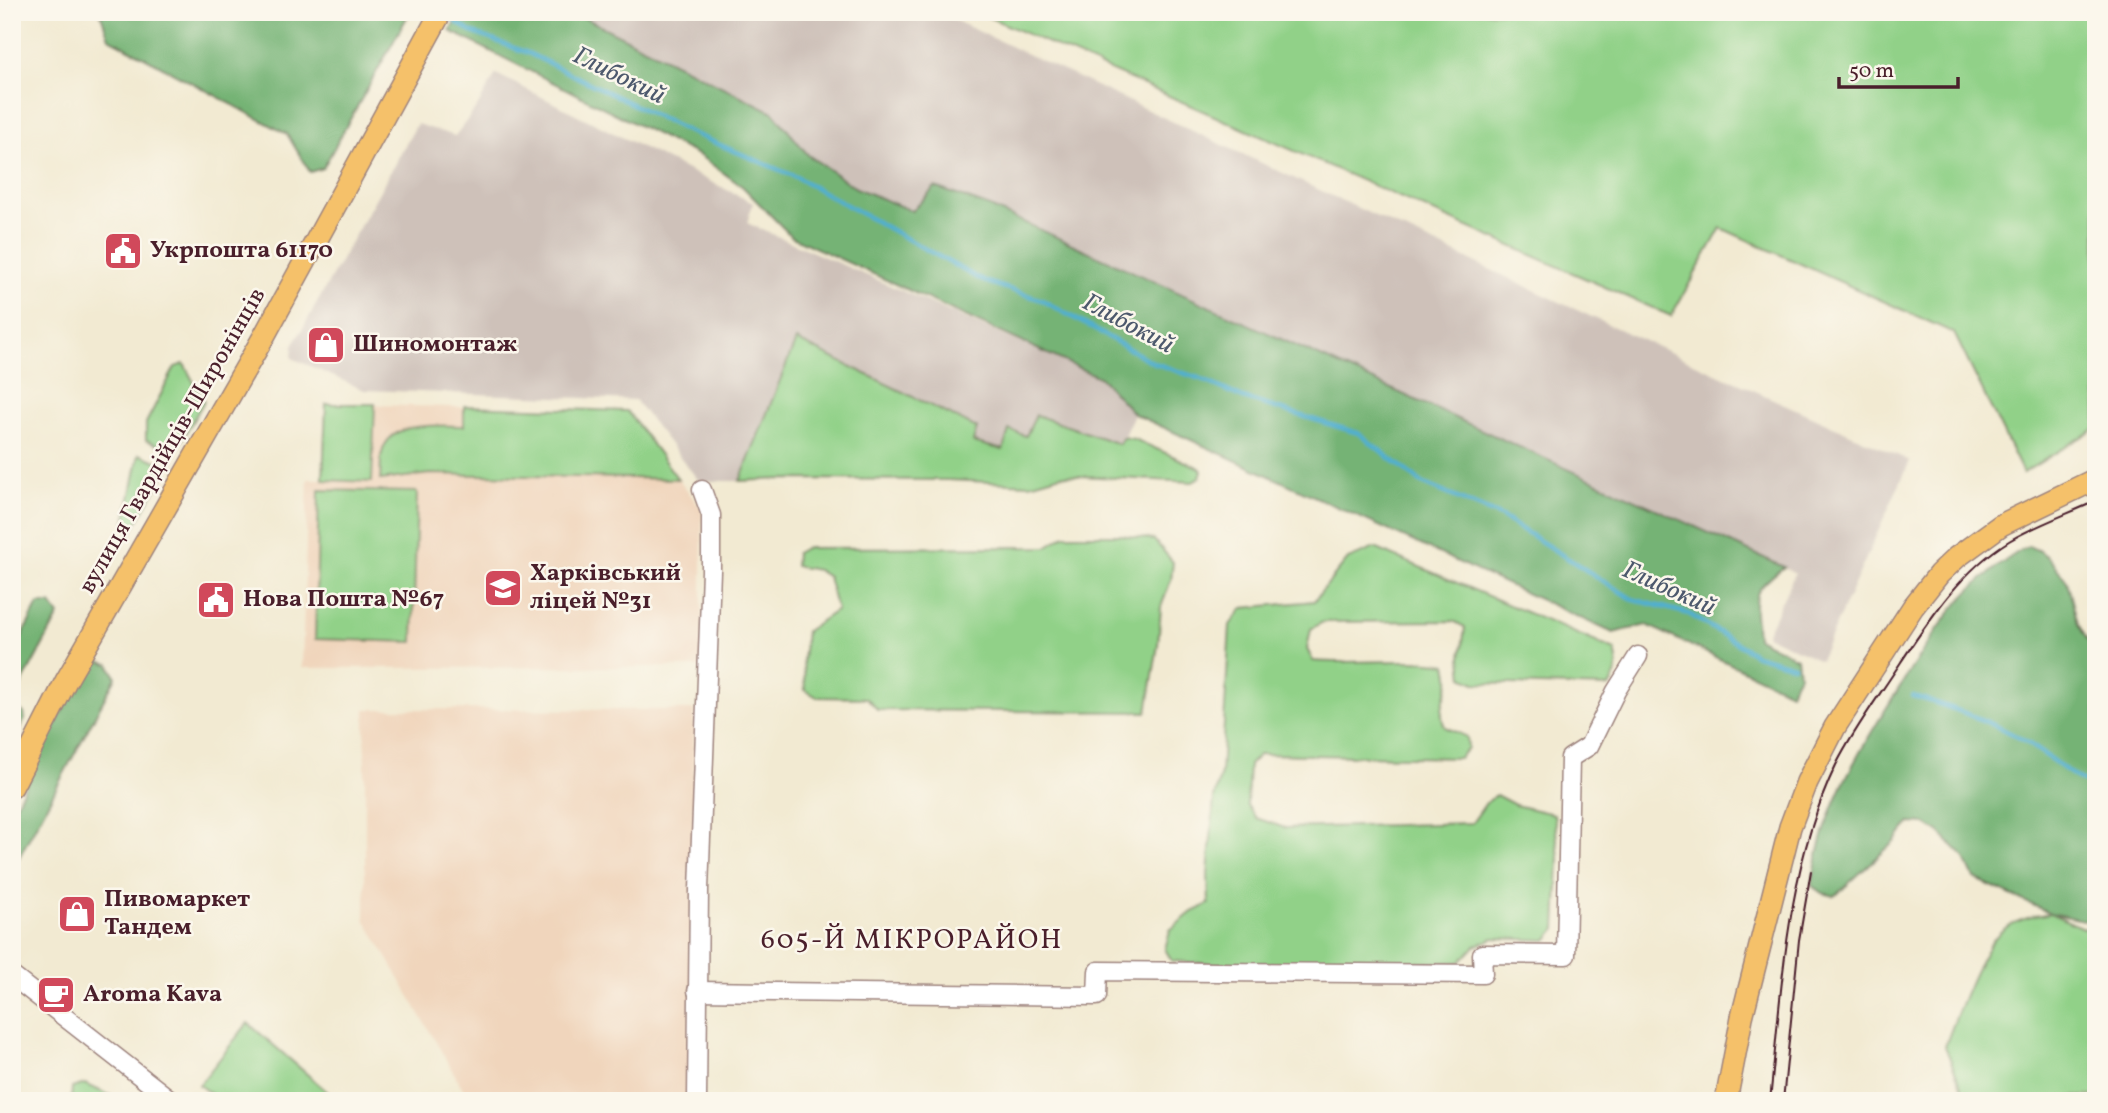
<svg xmlns="http://www.w3.org/2000/svg" width="2108" height="1113" viewBox="0 0 2108 1113" font-family="Vollkorn,serif">
<style>
.built{fill:#f0d5bc}
.industrial{fill:#cec1b9}
.green{fill:#91d188;stroke:#6e785a;stroke-width:2}
.forest{fill:#74b374;stroke:#5f6950;stroke-width:2}
.lines{fill:none;stroke-linecap:round;stroke-linejoin:round}
.stream{stroke:#51afcf;stroke-width:4.5}
.minor-casing{stroke:#9e847e;stroke-width:21}
.major-casing{stroke:#9e847e;stroke-width:24}
.minor{stroke:#fff;stroke-width:18}
.major{stroke:#f5c16b;stroke-width:21}
.tram{stroke:#4a1f2b;stroke-width:2}
.labels{text-anchor:middle;dominant-baseline:central;stroke-width:5;stroke-linejoin:round;paint-order:stroke}
.poi-label{font-size:24px;font-weight:bold;fill:#4a1f2b;stroke:#fbf7ec;text-anchor:start}
.street-label{font-size:24px;fill:#4a1f2b;stroke:#fbf7ec}
.water-label{font-size:26px;font-style:italic;fill:#4d596d;stroke:#fbf7ec}
.quarter-label{font-size:28px;letter-spacing:2px;fill:#4a1f2b;stroke:#fbf7ec}
</style>
<rect width="100%" height="100%" fill="#fbf7ec"/>
<filter id="ink" filterUnits="userSpaceOnUse"><feTurbulence type="fractalNoise" baseFrequency=".0143" numOctaves="2"/><feDisplacementMap in="SourceGraphic" scale="14" xChannelSelector="R" yChannelSelector="G"/><feConvolveMatrix kernelMatrix="1 2 1 2 8 2 1 2 1" color-interpolation-filters="sRGB"/></filter>
<filter id="wash" filterUnits="userSpaceOnUse"><feTurbulence type="fractalNoise" baseFrequency=".00686" numOctaves="4" result="noise"/><feDisplacementMap in="SourceGraphic" scale="28" xChannelSelector="R" yChannelSelector="G"/><feGaussianBlur stdDeviation="1.57" result="paint"/><feColorMatrix in="noise" values="0 0 0 0 0 0 0 0 0 0 0 0 0 0 0 0 0 1.4 0 .05"/><feComposite in="paint" operator="in"/></filter>
<g filter="url(#wash)">
<rect width="100%" height="100%" fill="#f2ead2"/>
<!-- built -->
<g class="built">
<polygon points="326,404 627,411 702,510 702,667 302,668 308,479 323,479"/>
<polygon points="365,709 694,710 693,1101 470,1101 365,919"/>
</g>
<!-- industrial -->
<g class="industrial">
<polygon points="573,12 937,12 1592,317 1910,461 1820,660 1766,635 1795,573 1784,567 990,207 935,188 912,211 856,188 808,155 773,112"/>
<polygon points="496,74 753,203 747,223 1101,378 1134,414 1120,444 1036,415 1026,436 1003,450 972,442 977,429 796,341 740,481 699,481 635,400 364,390 292,358 293,346 417,124 455,136 477,107"/>
<polygon points="2096,557 2096,635 2086,594"/>
</g>
<!-- green -->
<g class="green">
<polygon points="977,12 2096,12 2096,428 2023,473 1954,333 1721,228 1671,316"/>
<polygon points="796,340 977,428 973,442 1003,450 1009,430 1026,436 1036,415 1119,444 1123,437 1134,439 1200,468 1202,471 1200,477 1193,482 1061,475 1030,484 948,480 783,479 740,481"/>
<polygon points="184,364 204,401 178,447 168,449 146,440 146,423 175,367"/>
<polygon points="326,404 375,404 372,482 323,480"/>
<path d="M464,406L627,411L678,479L430,474L380,480C381,471 380,461 382,453C390,419 438,426 464,426Z"/>
<polygon points="139,454 169,466 132,531 125,523"/>
<polygon points="319,490 417,492 413,642 315,639"/>
<polygon points="1065,535 1121,535 1154,540 1173,562 1171,580 1161,607 1158,645 1147,712 878,710 867,698 817,697 805,690 803,661 806,631 837,610 828,577 817,570 795,566 796,553 805,548 1046,547"/>
<path d="M1375,548L1615,650C1619,666 1618,672 1609,687L1475,683L1463,677L1461,657L1465,627L1453,621L1323,622L1311,629L1307,649L1313,661C1358,665 1403,657 1447,664C1448,670 1450,677 1449,682C1446,698 1437,711 1445,727L1467,737L1468,748L1459,758L1260,754L1249,765L1247,805L1256,818L1285,828L1472,823L1486,803L1496,795L1515,805L1554,814L1559,858L1556,929L1547,940L1494,938L1475,946L1460,962L1214,964L1172,961L1165,949L1170,930L1192,912L1209,904L1208,875L1214,798L1221,773L1230,625L1243,608L1314,601L1348,559Z"/>
<path d="M2050,913L2096,934V1096C2053,1097 2010,1101 1967,1101L1945,1046C1956,1018 1981,945 2004,929C2018,919 2034,916 2050,913Z"/>
<polygon points="248,1023 338,1101 220,1101 199,1085"/>
<polygon points="85,1084 122,1101 71,1101 72,1088"/>
</g>
<!-- forest -->
<g class="forest">
<polygon points="100,12 410,12 323,168 310,172 287,134 109,38"/>
<path d="M461,12H573L773,112L808,155L856,188L912,211L935,187L990,207L1784,567C1749,593 1754,596 1757,638L1797,658L1799,675L1790,692L1647,625L1613,633L1134,414L1101,378L792,237L743,187L700,156L450,31Z"/>
<path d="M2028,546L2040,551L2049,558L2067,581L2078,624L2096,655V920L2088,921L2050,913L1974,878L1964,857L1940,833L1926,824L1910,823L1895,841L1835,896L1822,893L1812,886C1823,810 1854,759 1894,696C1934,633 1961,585 2028,546Z"/>
<polygon points="38,604 51,604 59,615 12,702 12,656"/>
<polygon points="96,660 109,664 116,677 12,870 12,812 86,664"/>
<polygon points="12,704 24,713 25,719 12,743"/>
</g>
<g class="lines">
<!-- stream -->
<g class="stream">
<polyline points="447,16 471,32 528,53 687,131 796,177 981,280 1042,300 1154,363 1201,379 1243,398 1358,433 1422,483 1502,517 1632,599 1689,614 1756,655 1794,666"/>
<path d="M1913,696C1948,706 1982,718 2014,735C2043,750 2066,774 2096,789"/>
</g>
</g>
</g>
<g filter="url(#ink)">
<g class="lines">
<defs>
<g id="minor">
<polyline points="12,976 172,1101"/>
<polyline points="697,991 1097,996 1098,971 1483,974 1482,954 1566,955 1570,758 1589,746 1616,691 1638,656"/>
<polyline points="697,1101 699,890 711,571 711,515 702,490"/>
</g>
<g id="major">
<polyline points="12,787 66,681 263,338 441,12"/>
<polyline points="1726,1101 1742,1017 1790,827 1807,782 1835,727 1913,607 1939,574 1957,557 2001,525 2096,479"/>
</g>
</defs>
<!-- minor casing -->
<use href="#minor" class="minor-casing"/>
<!-- major casing -->
<use href="#major" class="major-casing"/>
<!-- minor -->
<use href="#minor" class="minor"/>
<!-- major -->
<use href="#major" class="major"/>
<!-- tram -->
<g class="tram">
<path d="M1770,1101C1782,988 1786,869 1836,765C1854,729 1879,696 1901,662C1931,617 1962,570 2009,541C2036,525 2068,514 2096,501"/>
<polyline points="1783,1101 1799,940 1811,871"/>
</g>
</g>
</g>
<!-- icons -->
<defs>
<symbol id="civic-square" viewBox="-11 -11 22 22"><rect x="-9" y="-9" width="18" height="18" rx="4" fill="#d1495b" stroke="#fbf7ec"/><path d="M-.6-6.5H3V-4.5H.6V-3L4-1V1h2V6H-6V1h2V-1L-.6-3ZM-1.2 2.5V6h2.4V2.5Z" fill="#fff"/></symbol>
<symbol id="shop-square" viewBox="-11 -11 22 22"><rect x="-9" y="-9" width="18" height="18" rx="4" fill="#d1495b" stroke="#fbf7ec"/><path d="M-5-2.5h2.3a2.7 3.5 0 0 1 5.4 0H5L5.5 6h-11ZM-1.5-2.5h3a1.5 2.3 0 0 0-3 0Z" fill="#fff"/></symbol>
<symbol id="school-square" viewBox="-11 -11 22 22"><rect x="-9" y="-9" width="18" height="18" rx="4" fill="#d1495b" stroke="#fbf7ec"/><path d="M0-5L7-2L0 1L-7-2ZM-4 1L0 2.5L4 1V4Q0 6-4 4Z" fill="#fff"/></symbol>
<symbol id="cafe-square" viewBox="-11 -11 22 22"><rect x="-9" y="-9" width="18" height="18" rx="4" fill="#d1495b" stroke="#fbf7ec"/><path d="M-5.5-4.5H6V0H3Q3 3.5 0 3.5H-2.5Q-5.5 3.5-5.5 0ZM3-3.2v2h1.7v-2ZM-6 4.5H4V6H-6Z" fill="#fff"/></symbol>
</defs>
<g fill-rule="evenodd">
<use href="#civic-square" x="101" y="229" width="44" height="44"/>
<use href="#shop-square" x="304" y="323" width="44" height="44"/>
<use href="#school-square" x="481" y="566" width="44" height="44"/>
<use href="#civic-square" x="194" y="578" width="44" height="44"/>
<use href="#shop-square" x="55" y="892" width="44" height="44"/>
<use href="#cafe-square" x="34" y="973" width="44" height="44"/>
</g>
<g class="labels">
<!-- poi labels -->
<g class="poi-label">
<text x="150" y="251">Укрпошта 61170</text>
<text x="353" y="345">Шиномонтаж</text>
<text x="530" y="574">Харківський<tspan x="530" dy="28">ліцей №31</tspan></text>
<text x="243" y="600">Нова Пошта №67</text>
<text x="104" y="900">Пивомаркет<tspan x="104" dy="28">Тандем</tspan></text>
<text x="83" y="995">Aroma Kava</text>
</g>
<!-- street labels -->
<g class="street-label">
<text transform="translate(173 441) rotate(-60)">вулиця Гвардійців-Широнінців</text>
</g>
<!-- water labels -->
<g class="water-label">
<text transform="translate(619 76) rotate(26)">Глибокий</text>
<text transform="translate(1128 324) rotate(28)">Глибокий</text>
<text transform="translate(1669 589) rotate(24)">Глибокий</text>
</g>
<!-- quarter labels -->
<g class="quarter-label">
<text x="912" y="940">605-Й МІКРОРАЙОН</text>
</g>
</g>
<!-- margin -->
<rect width="2108" height="1113" fill="none" stroke="#fbf7ec" stroke-width="42"/>
<!-- scale -->
<path d="M1839 77v10h119v-10" fill="none" stroke="#4a1f2b" stroke-width="3.5"/>
<text x="1849" y="77" font-size="21" fill="#4a1f2b" stroke="#fbf7ec" stroke-width="5" paint-order="stroke">50 m</text>
</svg>
